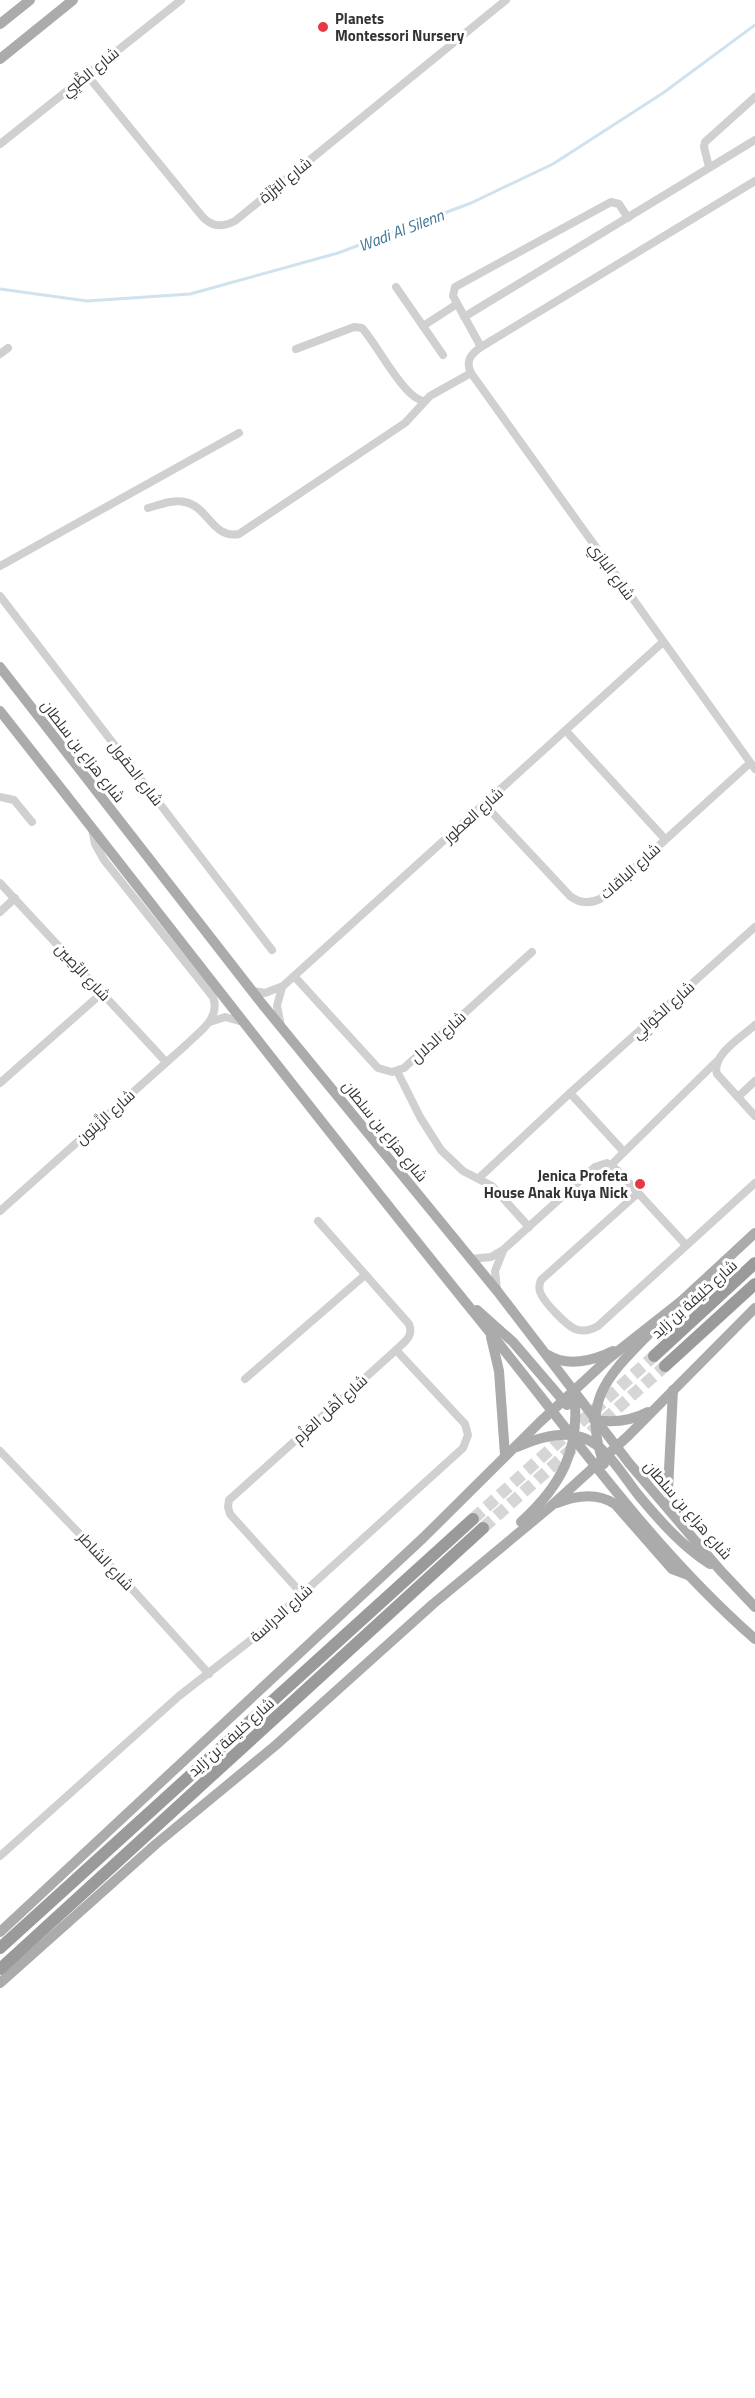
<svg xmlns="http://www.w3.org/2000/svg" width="755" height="2398" viewBox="0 0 755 2398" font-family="'Titillium Web',Cairo,sans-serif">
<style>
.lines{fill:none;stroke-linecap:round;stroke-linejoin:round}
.stream{stroke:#cfe2ee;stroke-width:3}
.highway-tunnel{stroke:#d6d6d6;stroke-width:12;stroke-dasharray:12 6;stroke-linecap:butt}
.minor{stroke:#d0d0d0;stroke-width:8}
.major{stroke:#ababab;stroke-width:10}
.highway{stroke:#9a9a9a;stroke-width:12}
.poi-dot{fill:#e63946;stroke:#fff;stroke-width:2}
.labels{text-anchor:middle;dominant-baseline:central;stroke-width:6;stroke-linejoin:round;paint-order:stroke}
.poi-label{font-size:15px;font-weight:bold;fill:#333;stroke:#fff;text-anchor:start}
.street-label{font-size:15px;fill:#333;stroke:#fff}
.water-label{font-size:16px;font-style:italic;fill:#3f7597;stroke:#fff}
</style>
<rect width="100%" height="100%" fill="#fff"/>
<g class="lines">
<!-- stream -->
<polyline class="stream" points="0,289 87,301 190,294 338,253 471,203 553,164 663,93 755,25"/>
<!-- highway-tunnel -->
<g class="highway-tunnel">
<polyline points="473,1519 654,1356"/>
<polyline points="483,1528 665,1366"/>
</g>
<!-- minor -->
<g class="minor">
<path d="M87,75L201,215C211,227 221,228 235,221L506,0"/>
<polyline points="0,144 181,0"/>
<polyline points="709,167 704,147 705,142 755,97"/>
<path d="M755,181L481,347C471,354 465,361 471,373L755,769"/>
<polyline points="396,287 443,355"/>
<polyline points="464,317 755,140"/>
<polyline points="423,326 457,304"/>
<polyline points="481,347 453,296 455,287 611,202 619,204 628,218"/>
<path d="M296,349L354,327L362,328C377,344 404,399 424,401"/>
<polyline points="0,354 8,348"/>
<path d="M148,508C159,505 173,499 185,502C209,507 212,539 239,534L405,423L430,396L471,373"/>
<polyline points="0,566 239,433"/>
<polyline points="0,596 272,950"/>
<polyline points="566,731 665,839"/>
<polyline points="0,797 14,800 32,822"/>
<path d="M485,805L570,896C579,903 589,904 600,899L750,763"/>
<polyline points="0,883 166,1062"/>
<polyline points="0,912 15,898"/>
<polyline points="294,976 378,1068 392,1072 404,1068 532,952"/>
<polyline points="253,991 265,993 283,986 663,642"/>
<polyline points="210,1022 225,1017 243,1022"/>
<path d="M755,1025C742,1037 711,1055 717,1074L755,1116"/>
<polyline points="281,1026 277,1006 282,987"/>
<polyline points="397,1071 420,1117 441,1150 463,1171 492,1186 529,1227"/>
<polyline points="0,1083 102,993"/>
<polyline points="570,1093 624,1152"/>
<polyline points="738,1097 755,1081"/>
<polyline points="611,1165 717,1061"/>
<polyline points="479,1178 570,1093 755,927"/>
<path d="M638,1193L541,1280C539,1285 538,1289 541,1294C545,1303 566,1325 575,1329C583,1332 591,1330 598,1326L755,1183"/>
<path d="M0,1211L187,1044C200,1031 221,1018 213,997L104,860L95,844L92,829"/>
<polyline points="470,1259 491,1257 503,1250 595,1167 607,1163 617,1170 686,1245"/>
<polyline points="497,1290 495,1271 503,1251"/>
<polyline points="245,1379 365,1275"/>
<polyline points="0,1451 123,1579 209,1674"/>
<path d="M302,1594L230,1514L228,1507L229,1500L396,1350C404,1342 414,1337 409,1324L318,1221"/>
<polyline points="0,1856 179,1696 251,1640 463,1448 468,1435 465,1424 396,1350"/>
</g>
<!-- major -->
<g class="major">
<polyline points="0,24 30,0"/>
<polyline points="0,59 73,0"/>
<polyline points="0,667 263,1005 498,1292 629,1463 720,1570 755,1607"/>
<path d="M0,711C163,917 322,1126 488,1330C574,1436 652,1549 755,1639"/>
<polyline points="676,1306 755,1233"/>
<polyline points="477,1310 513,1342 567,1405"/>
<polyline points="491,1337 499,1371 505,1455"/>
<path d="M548,1355C567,1367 593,1361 613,1351"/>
<polyline points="673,1390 668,1490 671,1498 684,1518"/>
<path d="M594,1420C613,1423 631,1421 648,1412"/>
<path d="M517,1447C537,1438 563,1430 584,1438C608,1447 624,1478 640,1497C661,1522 682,1546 710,1564"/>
<path d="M604,1464C581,1401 607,1377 648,1335"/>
<path d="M557,1503C577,1495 597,1492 615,1504L672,1569L688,1575"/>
<path d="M521,1522C561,1486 581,1449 574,1394"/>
<polyline points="0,1932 423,1538 540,1422 608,1359 679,1303"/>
<polyline points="0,1983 156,1844 276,1745 433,1604 550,1507 628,1436 755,1308"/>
</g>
<!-- highway -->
<g class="highway">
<polyline points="654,1356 755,1263"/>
<polyline points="665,1366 755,1284"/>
<polyline points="0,1948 473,1519"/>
<polyline points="0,1969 483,1528"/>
</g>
</g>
<!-- markers -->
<g class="poi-dot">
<circle cx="323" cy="27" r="6"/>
<circle cx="640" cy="1184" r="6"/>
</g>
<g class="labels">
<!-- poi labels -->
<g class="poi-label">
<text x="335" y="18">Planets<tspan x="335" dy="17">Montessori Nursery</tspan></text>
<text x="628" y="1175" text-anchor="end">Jenica Profeta<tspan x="628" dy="17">House Anak Kuya Nick</tspan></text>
</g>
<!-- street labels -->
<g class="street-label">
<text transform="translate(90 72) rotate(-39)">شارع الظَّبِي</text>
<text transform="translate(285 180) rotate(-39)">شارع البَرْزَة</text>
<text transform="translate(612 571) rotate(54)">شارع البازي</text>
<text transform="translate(83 751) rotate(52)">شارع هزاع بن سلطان</text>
<text transform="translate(136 773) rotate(52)">شارع الحقول</text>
<text transform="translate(473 815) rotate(-42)">شارع العطور</text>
<text transform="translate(630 871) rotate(-42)">شارع الباقات</text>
<text transform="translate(83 972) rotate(47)">شارع الرَّصِين</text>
<text transform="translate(663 1010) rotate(-42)">شارع الخَوَالِي</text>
<text transform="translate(438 1037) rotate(-42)">شارع الدلال</text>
<text transform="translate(105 1117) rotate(-42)">شارع الزَّيتون</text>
<text transform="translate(385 1131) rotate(51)">شارع هزاع بن سلطان</text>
<text transform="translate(694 1299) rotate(-42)">شارع خليفة بن زايد</text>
<text transform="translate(330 1409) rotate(-42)">شارع أهْل العَزْم</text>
<text transform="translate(688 1510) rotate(49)">شارع هزاع بن سلطان</text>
<text transform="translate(106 1561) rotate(47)">شارع الشاطر</text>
<text transform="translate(281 1613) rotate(-42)">شارع الدراسة</text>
<text transform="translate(231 1737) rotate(-42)">شارع خليفة بن زايد</text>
</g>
<!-- water labels -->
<g class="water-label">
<text transform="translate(401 230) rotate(-21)">Wadi Al Silenn</text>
</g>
</g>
</svg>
